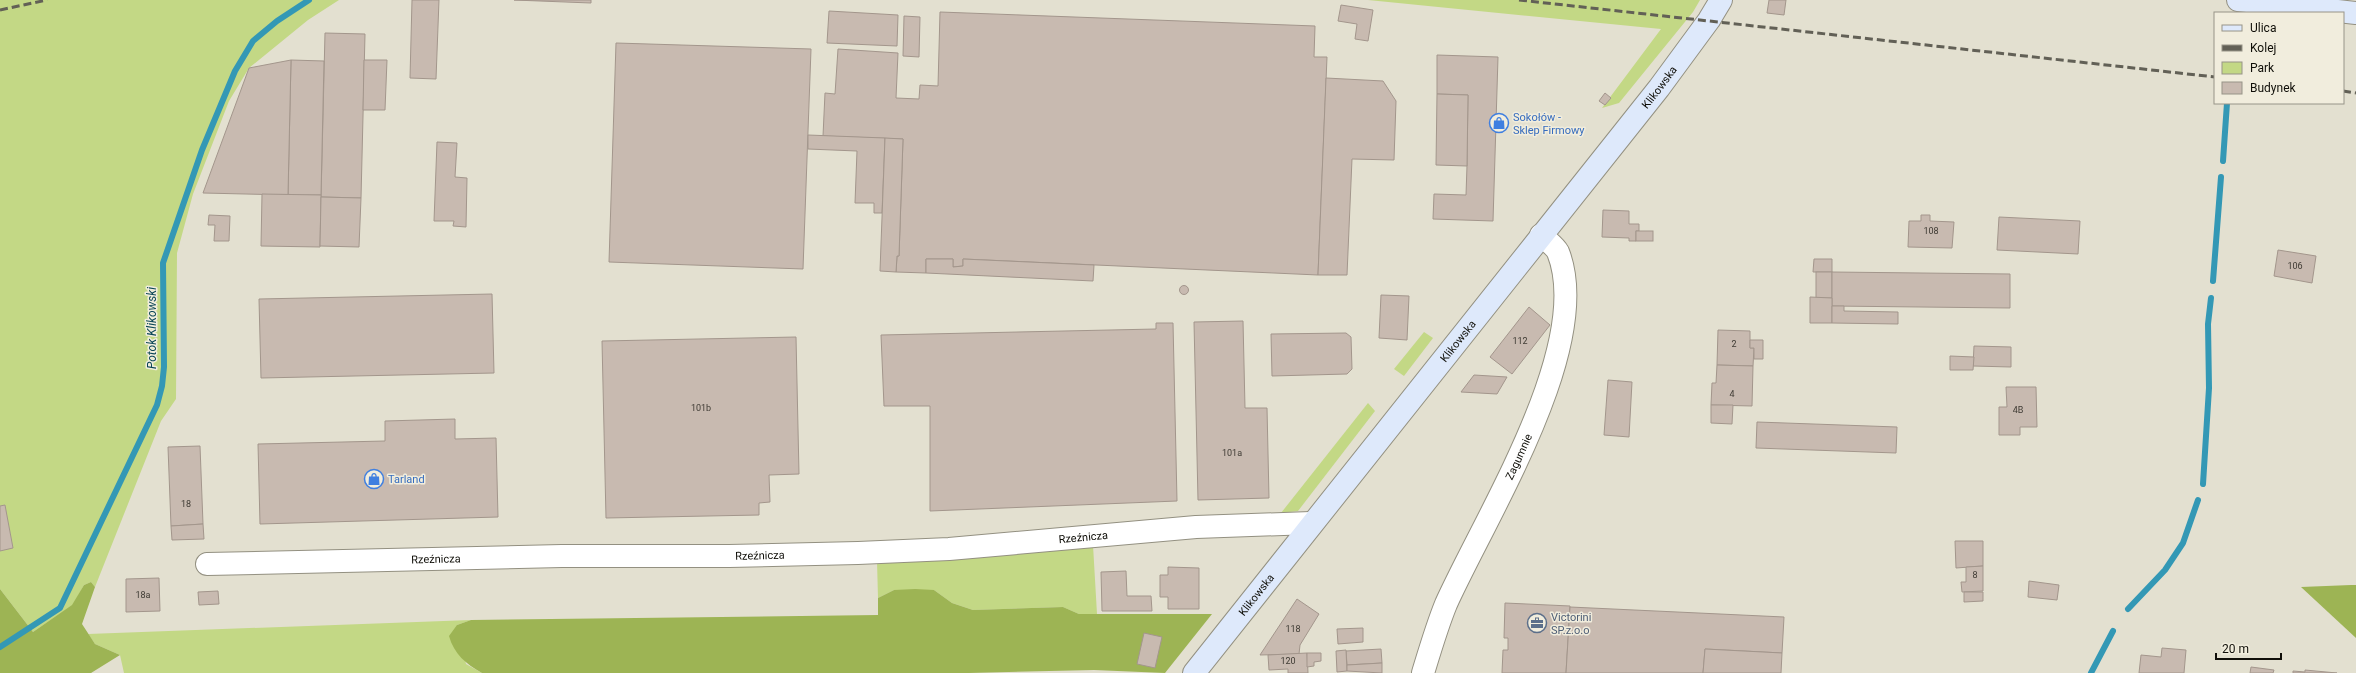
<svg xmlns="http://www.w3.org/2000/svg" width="2356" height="673" viewBox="0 0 2356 673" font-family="Roboto,sans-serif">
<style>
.green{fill:#c3d885}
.forest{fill:#9db454}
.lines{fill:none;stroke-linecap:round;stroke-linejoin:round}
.stream{stroke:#3398b5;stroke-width:6}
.building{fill:#c8bab0;stroke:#a3968c}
.street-casing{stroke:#939081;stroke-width:24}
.secondary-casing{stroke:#939081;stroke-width:24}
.street{stroke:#fff;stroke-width:22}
.secondary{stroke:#dee9fb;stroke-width:22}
.rail{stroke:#626056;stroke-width:3;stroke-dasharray:8 4;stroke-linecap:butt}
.labels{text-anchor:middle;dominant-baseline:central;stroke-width:3;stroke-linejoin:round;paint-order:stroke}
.number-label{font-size:9px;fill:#3e3a33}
.street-label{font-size:11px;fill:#100f09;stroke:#f1eddd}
.shop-label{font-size:11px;fill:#366cbe;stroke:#f1eddd;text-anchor:start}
.service-label{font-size:11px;fill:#4e5e75;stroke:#f1eddd;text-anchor:start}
.water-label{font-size:12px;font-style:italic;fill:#0b4656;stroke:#f1eddd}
</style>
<rect width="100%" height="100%" fill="#e3e0d0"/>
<!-- green -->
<g class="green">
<polygon points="0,0 339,0 308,20 249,68 229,101 193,194 177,253 176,399 161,421 95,587 91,582 84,585 73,605 33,632 0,589"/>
<polygon points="1368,0 1700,0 1693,12 1619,103 1602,108 1661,29"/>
<polygon points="1424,332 1433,338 1404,376 1394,369"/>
<polygon points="1368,403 1375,411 1298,511 1281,513"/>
<polygon points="1093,545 1097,614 1079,614 1063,607 973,610 952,603 934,590 894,590 878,598 877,561"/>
<polygon points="471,620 457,625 466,664 482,673 124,673 120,655 95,644 88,634"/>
</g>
<!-- forest -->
<g class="forest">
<polygon points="91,582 95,587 82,624 95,644 120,655 91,673 0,673 0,589 33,632 72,605 84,585"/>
<polygon points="2356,585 2356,638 2301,587 2351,585"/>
<path d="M915,589L934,590L952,603L973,610L1063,607L1079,614H1212L1165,673L1094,670L969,673H482C466,664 454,654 449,636L457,625L471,620L878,615V598L894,590Z"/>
</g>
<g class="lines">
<!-- stream -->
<g class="stream">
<polyline points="2223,161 2227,103"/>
<polyline points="2213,281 2221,177"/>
<polyline points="2203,484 2209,388 2208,324 2211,298"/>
<polyline points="2128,609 2165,570 2183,543 2198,500"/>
<polyline points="0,647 60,608 157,405 162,386 164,367 163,263 202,150 235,71 253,41 277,21 309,0"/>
<polyline points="2091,673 2113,631"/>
</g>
</g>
<!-- building -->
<g class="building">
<polygon points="412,0 439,0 436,79 410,78"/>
<polygon points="514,0 591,0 591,3"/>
<polygon points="1769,0 1786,0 1784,15 1767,13"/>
<polygon points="1341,5 1373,10 1368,41 1355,39 1357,24 1338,21"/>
<polygon points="829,11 898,15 897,46 827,43"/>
<polygon points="940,12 1315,26 1314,57 1327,57 1318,275 963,259 963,266 953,267 953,259 926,259 926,273 896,272 897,256 899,256 903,139 823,136 825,93 835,94 838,49 898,53 896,98 919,99 920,85 938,86"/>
<polygon points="904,16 920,17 919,57 903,56"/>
<polygon points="325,33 365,34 361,198 321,197"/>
<polygon points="616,43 811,49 803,269 609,262"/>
<polygon points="1437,55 1498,57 1493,221 1433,219 1434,194 1466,195 1467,166 1468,95 1437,94"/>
<polygon points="291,60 324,61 321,195 288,195"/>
<polygon points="291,60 288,195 203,193 249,68"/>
<polygon points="364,60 387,60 385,110 363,110"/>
<polygon points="1326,78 1383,81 1396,101 1394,160 1352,159 1347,275 1318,275"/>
<polygon points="1605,93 1611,98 1605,105 1599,101"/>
<polygon points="1437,94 1468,95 1467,166 1436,165"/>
<polygon points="808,135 885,138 882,213 874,213 874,203 855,203 857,151 808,149"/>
<polygon points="885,138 903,139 899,256 897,256 896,272 880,271"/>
<polygon points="437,142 457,143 455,177 467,178 466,227 453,226 454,221 434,221"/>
<polygon points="262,194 321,195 320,247 261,246"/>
<polygon points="321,197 361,198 359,247 320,246"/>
<polygon points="1603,210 1629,211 1629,224 1639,224 1639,231 1636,231 1636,241 1629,241 1629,238 1602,237"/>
<polygon points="209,215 230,216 229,241 214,241 215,225 208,225"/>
<polygon points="1921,215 1930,215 1930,221 1954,222 1952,248 1908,247 1909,221 1921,221"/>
<polygon points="1999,217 2080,221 2078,254 1997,250"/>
<rect x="1636" y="231" width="17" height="10"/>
<polygon points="2278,250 2316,256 2312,283 2274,276"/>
<polygon points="926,259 953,259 953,267 963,266 963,259 1094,265 1093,281 926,273"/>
<polygon points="1814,259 1832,259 1832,272 1813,272"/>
<rect x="1816" y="272" width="16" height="26"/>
<polygon points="1832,272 2010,274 2010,308 1832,306"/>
<circle cx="1184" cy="290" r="4.5"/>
<polygon points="492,294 494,373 261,378 259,299"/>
<polygon points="1381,295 1409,296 1407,340 1379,338"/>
<polygon points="1810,297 1832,298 1832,323 1810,323"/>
<polygon points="1832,306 1844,306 1844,311 1898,312 1898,324 1832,323"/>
<polygon points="1529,307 1550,325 1512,374 1490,357"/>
<polygon points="1243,321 1245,408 1267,408 1269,498 1198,500 1194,322"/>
<polygon points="1156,323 1173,323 1177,501 930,511 930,406 884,406 881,335 1156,329"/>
<polygon points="1718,330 1750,331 1750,348 1754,348 1753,366 1717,365"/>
<polygon points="1346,333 1351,337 1352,369 1347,374 1272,376 1271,334"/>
<polygon points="796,337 799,474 769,475 770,502 759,503 759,515 606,518 602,341"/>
<polygon points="1750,340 1763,340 1763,359 1754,359 1754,348 1750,348"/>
<polygon points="1974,346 2011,347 2011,367 1973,366"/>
<polygon points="1950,356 1974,357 1973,370 1950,370"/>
<polygon points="1717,365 1753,366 1752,406 1711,405 1712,383 1716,383"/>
<polygon points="1474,375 1507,377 1497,394 1461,392"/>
<polygon points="1608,380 1632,382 1629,437 1604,435"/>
<polygon points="2006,387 2036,387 2037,427 2020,427 2020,435 1999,435 1999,407 2007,407"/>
<polygon points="1711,405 1733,405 1732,424 1711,423"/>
<polygon points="455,419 455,439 496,438 498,517 260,524 258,444 385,441 385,421"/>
<polygon points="1757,422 1897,427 1896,453 1756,448"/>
<polygon points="200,446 203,524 171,526 168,447"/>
<polygon points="5,505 13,548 0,551 0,506"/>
<polygon points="203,524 204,539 172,540 171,526"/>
<polygon points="1955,541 1983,541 1983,566 1956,568"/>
<polygon points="1983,566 1983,591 1962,592 1961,582 1966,582 1966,567"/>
<polygon points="1168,567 1199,568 1199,609 1168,609 1168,597 1160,597 1160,575 1168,575"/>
<polygon points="1126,571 1127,596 1151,596 1152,611 1102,611 1101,572"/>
<polygon points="159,578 160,611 126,612 126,579"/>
<polygon points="2029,581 2059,585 2057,600 2028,597"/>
<polygon points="218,591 219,604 199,605 198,592"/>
<polygon points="1964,592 1983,592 1983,601 1964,602"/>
<polygon points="1297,599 1319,614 1300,645 1299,654 1260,655"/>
<polygon points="1505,603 1570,606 1566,673 1502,673 1503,650 1508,650 1508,638 1504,638"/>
<polygon points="1570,607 1784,617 1782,653 1705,649 1703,673 1566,673"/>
<polygon points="1363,628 1363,642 1338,644 1337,629"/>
<polygon points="1144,633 1162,637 1155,668 1137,664"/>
<polygon points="2162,648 2186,650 2184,673 2139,673 2141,655 2161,657"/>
<polygon points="1381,649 1382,663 1347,665 1346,651"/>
<polygon points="1705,649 1782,653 1781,673 1703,673"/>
<polygon points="1346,650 1347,671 1337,672 1336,651"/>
<polygon points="1307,653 1308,673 1288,673 1288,669 1269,670 1268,655"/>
<polygon points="1307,653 1321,653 1321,661 1314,662 1314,666 1307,667"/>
<polygon points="1382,663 1382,673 1347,671 1347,665"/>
<polygon points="2251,667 2274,670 2273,673 2250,673"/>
<polygon points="2305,670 2337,673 2293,673 2293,671 2305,672"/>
</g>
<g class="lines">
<defs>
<g id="street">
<path id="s1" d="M207,564L562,556H729L858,553L949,549L1196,527L1311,523"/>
<path id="s2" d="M1423,673C1430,650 1437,626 1446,604C1485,517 1595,345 1558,252C1555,246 1546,240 1541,235"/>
</g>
<g id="secondary">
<polyline points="2238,0 2356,13"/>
<path id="s3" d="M1194,673L1659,88L1709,20L1721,0"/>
</g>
</defs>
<!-- street casing -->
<use href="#street" class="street-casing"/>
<!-- secondary casing -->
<use href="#secondary" class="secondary-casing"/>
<!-- street -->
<use href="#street" class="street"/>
<!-- secondary -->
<use href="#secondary" class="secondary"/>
<!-- rail -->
<g class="rail">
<polyline points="1519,0 2215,77"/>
<polyline points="0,10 47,0"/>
<polyline points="2343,91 2356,93"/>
</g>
</g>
<!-- icons -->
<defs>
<symbol id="shop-ring" viewBox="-11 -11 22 22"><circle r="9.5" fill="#f1eddd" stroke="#3f7fe0" stroke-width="1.5"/><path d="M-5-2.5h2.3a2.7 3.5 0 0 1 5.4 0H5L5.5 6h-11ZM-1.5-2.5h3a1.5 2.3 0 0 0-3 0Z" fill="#3f7fe0"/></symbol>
<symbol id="office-ring" viewBox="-11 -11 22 22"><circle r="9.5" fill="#f1eddd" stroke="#5c6f8a" stroke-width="1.5"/><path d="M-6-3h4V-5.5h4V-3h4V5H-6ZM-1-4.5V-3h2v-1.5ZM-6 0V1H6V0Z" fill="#5c6f8a"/></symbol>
</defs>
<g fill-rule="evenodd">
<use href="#shop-ring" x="1488" y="112" width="22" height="22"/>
<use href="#shop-ring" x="363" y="468" width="22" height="22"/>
<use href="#office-ring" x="1526" y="612" width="22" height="22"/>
</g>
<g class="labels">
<!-- number labels -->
<g class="number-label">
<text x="1931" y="231">108</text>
<text x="2295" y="266">106</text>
<text x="1520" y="341">112</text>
<text x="1734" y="344">2</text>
<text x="1732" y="394">4</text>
<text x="701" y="408">101b</text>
<text x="2018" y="410">4B</text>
<text x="1232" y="453">101a</text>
<text x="186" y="504">18</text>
<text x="1975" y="575">8</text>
<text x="143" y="595">18a</text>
<text x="1293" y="629">118</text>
<text x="1288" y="661">120</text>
</g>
<!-- street labels -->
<g class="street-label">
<text stroke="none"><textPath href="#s3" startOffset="748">Klikowska</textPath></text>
<text stroke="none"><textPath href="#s3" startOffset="424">Klikowska</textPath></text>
<text stroke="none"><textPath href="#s2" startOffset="237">Zagumnie</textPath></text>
<text stroke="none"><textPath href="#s1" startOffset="877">Rzeźnicza</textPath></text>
<text stroke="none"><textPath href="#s1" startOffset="553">Rzeźnicza</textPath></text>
<text stroke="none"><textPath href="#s1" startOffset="229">Rzeźnicza</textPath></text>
<text stroke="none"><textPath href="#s3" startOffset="100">Klikowska</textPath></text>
</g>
<!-- shop labels -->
<g class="shop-label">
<text x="1513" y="117">Sokołów -<tspan x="1513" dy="13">Sklep Firmowy</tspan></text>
<text x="388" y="479">Tarland</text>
</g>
<!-- service labels -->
<g class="service-label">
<text x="1551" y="617">Victorini<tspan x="1551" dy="13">SP.z.o.o</tspan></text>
</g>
<!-- water labels -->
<g class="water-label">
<text transform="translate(152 328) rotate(-90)">Potok Klikowski</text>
</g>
</g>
<!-- legend -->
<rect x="2214" y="12" width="130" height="92" fill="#f1eddd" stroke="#979488"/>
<rect x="2222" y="25" width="20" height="6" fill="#dee9fb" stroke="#979488"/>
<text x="2250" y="32" font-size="12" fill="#100f09">Ulica</text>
<rect x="2222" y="45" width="20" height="6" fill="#626056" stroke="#979488"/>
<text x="2250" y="52" font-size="12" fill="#100f09">Kolej</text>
<rect x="2222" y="62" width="20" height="12" fill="#c3d885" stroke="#979488"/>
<text x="2250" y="72" font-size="12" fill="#100f09">Park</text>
<rect x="2222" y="82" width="20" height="12" fill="#c8bab0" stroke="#979488"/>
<text x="2250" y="92" font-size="12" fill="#100f09">Budynek</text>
<!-- scale -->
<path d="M2216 653v6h65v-6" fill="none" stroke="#100f09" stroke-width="2"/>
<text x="2222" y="653" font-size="12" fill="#100f09" stroke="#f1eddd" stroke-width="3" paint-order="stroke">20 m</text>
</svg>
